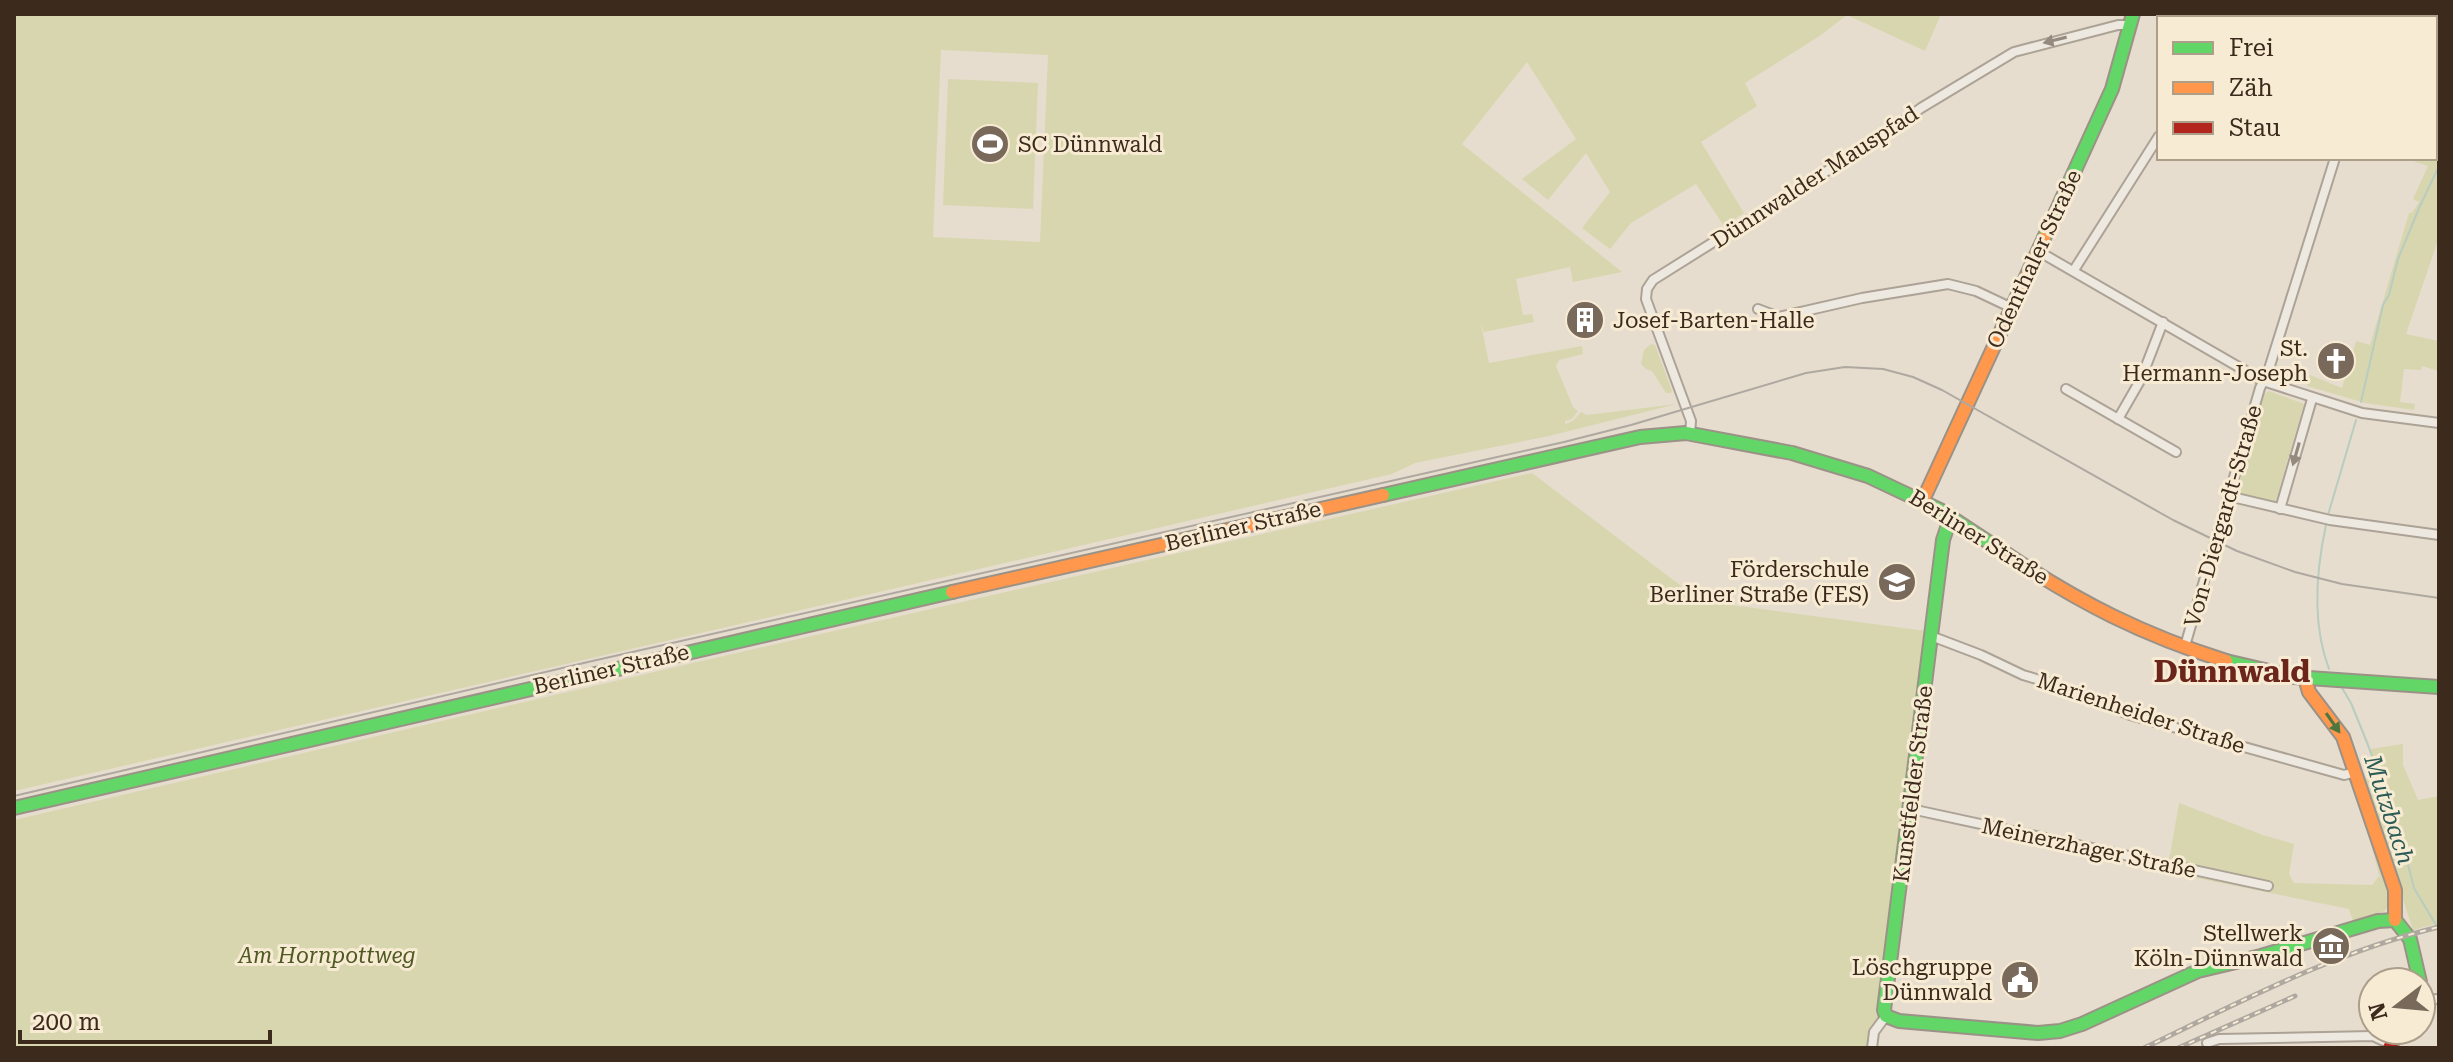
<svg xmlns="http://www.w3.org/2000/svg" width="2453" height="1062" font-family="'Roboto Serif',serif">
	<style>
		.green { fill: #d8d6af; fill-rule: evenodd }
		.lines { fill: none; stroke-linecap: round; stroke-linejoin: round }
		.stream { stroke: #b8ccbf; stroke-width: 2 }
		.street-casing { stroke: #aca296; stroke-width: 12 }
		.fast-casing { stroke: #9b9287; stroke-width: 16 }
		.slow-casing { stroke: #9b9287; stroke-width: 16 }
		.jam-casing { stroke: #9b9287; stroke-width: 16 }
		.street { stroke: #eee9e0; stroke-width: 8 }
		.fast { stroke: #63d668; stroke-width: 12 }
		.slow { stroke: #ff974d; stroke-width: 12 }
		.jam { stroke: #b3261e; stroke-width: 12 }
		.tram { stroke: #aea8a0; stroke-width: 2 }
		.rail-casing { stroke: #aea8a0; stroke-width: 5 }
		.rail { stroke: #f8ebd3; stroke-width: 2; stroke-dasharray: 6; stroke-linecap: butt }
		.oneway { fill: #958a7e }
		.oneway2 { fill: #4e773f }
		.labels { text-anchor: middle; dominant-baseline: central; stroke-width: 6; stroke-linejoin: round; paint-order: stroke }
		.poi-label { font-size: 22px; fill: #3c2a1d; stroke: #f8ebd3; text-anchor: end }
		.street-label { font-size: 22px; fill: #3c2a1d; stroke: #f8ebd3 }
		.park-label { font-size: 22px; font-style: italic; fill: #4f5923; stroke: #f8ebd3 }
		.water-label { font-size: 24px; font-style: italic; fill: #2c5c56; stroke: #f8ebd3 }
		.district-label { font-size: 30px; font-weight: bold; fill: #6b251a; stroke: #f8ebd3 }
	</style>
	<rect width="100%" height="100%" fill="#e6ddce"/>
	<g class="green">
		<path d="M14 14H1941L1925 51 1847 15 1821 35 1745 83 1757 106 1701 142 1744 213 1724 226 1696 184 1631 223 1610 249 1582 228 1610 192 1586 153 1548 200 1522 179 1576 139 1527 62 1462 144 1622 272 1573 282 1570 267 1516 279 1523 315 1532 314 1534 322 1484 332 1481 324 1489 363 1582 346 1583 354 1559 360 1556 366 1573 407 1578 411 1572 419 1565 421V424L1573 421 1581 412 1587 415 1677 404 1549 436 1415 463 1392 474 14 791ZM941 50 1048 55 1040 242 933 237Z"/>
		<polygon points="2439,49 2439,237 2406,334 2439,341 2439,371 2422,366 2421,370 2404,369 2400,402 2415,404 2414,410 2365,403 2307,386 2310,375 2342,388 2356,341 2370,345 2409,213 2412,213 2419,202 2413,199 2428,166 2404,158 2435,158 2435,62"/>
		<polygon points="948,79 1038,83 1033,209 943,205"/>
		<polygon points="1651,344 1655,345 1672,391 1671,393 1666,393 1652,371 1646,369 1641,364 1644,350"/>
		<polygon points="2269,391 2304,404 2275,503 2239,495 2236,489 2263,395"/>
		<polygon points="1532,473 1701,601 1926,631 1874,1048 14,1048 14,820 706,660"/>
		<polygon points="2403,744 2403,765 2418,800 2439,796 2439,923 2413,930 2364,780 2378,772 2370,749"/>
		<polygon points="2358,791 2390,886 2384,880 2390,903 2385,911 2353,921 2349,909 2167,872 2179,803 2263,835 2294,844 2289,874 2294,883 2372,885 2379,876 2383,878 2379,875"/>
	</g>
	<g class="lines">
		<g class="stream">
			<polyline points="2361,402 2383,305 2389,295 2398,259 2420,206 2439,166"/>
			<polyline points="2328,515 2356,420"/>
			<path d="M2326 525C2316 571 2312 624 2329 669"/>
			<polyline points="2342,688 2351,703 2368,745 2401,837 2414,888 2439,930"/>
		</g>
		<defs>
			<g id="street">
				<polyline points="2247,18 2250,14"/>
				<polyline points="2379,18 2380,14"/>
				<polyline points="2038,251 2263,381 2362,413 2439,423"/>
				<polyline points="2074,270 2159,136"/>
				<polyline points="1758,309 1779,317 1862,298 1948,284 1976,291 2012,308"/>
				<polyline points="2066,389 2176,452"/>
				<polyline points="2118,419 2141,379 2163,322"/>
				<polyline points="1690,434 1691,421 1646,299 1647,289 1653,280 1889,132 1921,108 2014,52 2118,25 2131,25"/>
				<polyline points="2228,496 2330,520 2439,535"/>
				<polyline points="2280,509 2312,399"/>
				<polyline points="1931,636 1981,655 2023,675 2050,683 2130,715 2344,775 2356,772"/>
				<polyline points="2185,646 2260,388 2268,372 2335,158"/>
				<polyline points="1911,809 2268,886"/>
				<polyline points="2421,1000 2439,999"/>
				<polyline points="2207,1043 2219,1039 2373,1036 2390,1044"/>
				<polyline points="1872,1048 1874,1032 1886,1016"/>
			</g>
			<g id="fast">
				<polyline points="2044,238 2112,89 2133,14"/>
				<polyline points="1383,495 1640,437 1686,433 1792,453 1868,476 1940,510 2008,555"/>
				<polyline points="1951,516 1943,540 1884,1010 1886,1016 1899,1021 2038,1033 2060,1031 2082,1024 2198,971 2261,956 2378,921 2395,920"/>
				<polyline points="2226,661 2294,677 2439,687"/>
				<polyline points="14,808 952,592"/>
				<polyline points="2395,920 2410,939 2420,982"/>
				<polyline points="2421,988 2421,1001"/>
			</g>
			<g id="slow">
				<polyline points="1923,500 2044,238"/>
				<path d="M2008 555C2080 603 2143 635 2226 661"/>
				<polyline points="952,592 1383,495"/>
				<polyline points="2305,678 2309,692 2343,737 2395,890 2395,920"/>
			</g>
			<polyline id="jam" points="2389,1048 2400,1030"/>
		</defs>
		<use href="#street" class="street-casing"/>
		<use href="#fast" class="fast-casing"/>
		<use href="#slow" class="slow-casing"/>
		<use href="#jam" class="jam-casing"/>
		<use href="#street" class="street"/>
		<use href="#fast" class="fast"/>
		<use href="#slow" class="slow"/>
		<use href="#jam" class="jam"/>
		<polyline class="tram" points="14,796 588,662 1564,442 1631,425 1806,373 1845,367 1883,369 1913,377 1942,390 2173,520 2237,551 2295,572 2342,584 2439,598"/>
		<defs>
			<g id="rail">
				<path d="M2144 1048C2240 1002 2334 952 2439 927"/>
				<polyline points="2178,1048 2295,996"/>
			</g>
		</defs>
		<use href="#rail" class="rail-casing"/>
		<use href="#rail" class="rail"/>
	</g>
	<defs><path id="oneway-solid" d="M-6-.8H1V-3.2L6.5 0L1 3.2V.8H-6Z" transform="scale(2)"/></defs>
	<g class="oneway">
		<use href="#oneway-solid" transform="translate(2055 40) rotate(166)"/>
		<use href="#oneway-solid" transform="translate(2296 454) rotate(106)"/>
	</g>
	<use class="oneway2" href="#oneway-solid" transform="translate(2333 723) rotate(55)"/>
	<defs>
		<symbol id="stadium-disc" viewBox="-11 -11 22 22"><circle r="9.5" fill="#78695b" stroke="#f8ebd3"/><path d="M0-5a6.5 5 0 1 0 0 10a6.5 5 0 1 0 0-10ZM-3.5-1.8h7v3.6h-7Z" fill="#fff"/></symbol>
		<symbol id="building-disc" viewBox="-11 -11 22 22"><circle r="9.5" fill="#78695b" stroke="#f8ebd3"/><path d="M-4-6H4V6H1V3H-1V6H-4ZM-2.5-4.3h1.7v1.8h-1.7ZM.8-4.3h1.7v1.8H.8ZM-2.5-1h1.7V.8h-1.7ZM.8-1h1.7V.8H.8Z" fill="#fff"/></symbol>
		<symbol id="church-disc" viewBox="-11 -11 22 22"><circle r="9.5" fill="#78695b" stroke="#f8ebd3"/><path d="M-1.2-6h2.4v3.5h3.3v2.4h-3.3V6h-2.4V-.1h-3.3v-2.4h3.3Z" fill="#fff"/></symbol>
		<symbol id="school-disc" viewBox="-11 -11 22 22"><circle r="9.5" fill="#78695b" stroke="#f8ebd3"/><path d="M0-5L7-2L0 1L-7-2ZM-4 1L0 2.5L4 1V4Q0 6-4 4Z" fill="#fff"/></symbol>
		<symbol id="museum-disc" viewBox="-11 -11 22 22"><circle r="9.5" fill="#78695b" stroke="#f8ebd3"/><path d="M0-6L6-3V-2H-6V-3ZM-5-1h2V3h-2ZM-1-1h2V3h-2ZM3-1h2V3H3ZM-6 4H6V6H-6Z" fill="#fff"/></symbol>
		<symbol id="civic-disc" viewBox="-11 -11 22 22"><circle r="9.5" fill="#78695b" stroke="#f8ebd3"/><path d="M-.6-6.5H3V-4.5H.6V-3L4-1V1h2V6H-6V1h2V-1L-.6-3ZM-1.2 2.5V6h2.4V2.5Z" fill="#fff"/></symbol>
	</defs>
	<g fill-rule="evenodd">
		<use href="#stadium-disc" x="968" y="122" width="44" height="44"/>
		<use href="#building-disc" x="1563" y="298" width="44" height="44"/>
		<use href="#church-disc" x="2314" y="339" width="44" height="44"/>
		<use href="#school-disc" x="1875" y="560" width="44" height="44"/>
		<use href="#museum-disc" x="2309" y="924" width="44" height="44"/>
		<use href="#civic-disc" x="1998" y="958" width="44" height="44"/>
	</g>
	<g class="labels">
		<g class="poi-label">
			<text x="1018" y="144" text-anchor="start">SC Dünnwald</text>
			<text x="1613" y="320" text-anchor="start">Josef-Barten-Halle</text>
			<text x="2308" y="348">St.<tspan x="2308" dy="25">Hermann-Joseph</tspan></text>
			<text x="1869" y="569">Förderschule<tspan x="1869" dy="25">Berliner Straße (FES)</tspan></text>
			<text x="2303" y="933">Stellwerk<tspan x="2303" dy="25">Köln-Dünnwald</tspan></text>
			<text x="1992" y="967">Löschgruppe<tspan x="1992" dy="25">Dünnwald</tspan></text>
		</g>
		<g class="street-label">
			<text transform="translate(1815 177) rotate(-33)">Dünnwalder Mauspfad</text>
			<text transform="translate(2034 259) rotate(-65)">Odenthaler Straße</text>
			<text transform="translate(2223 516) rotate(-74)">Von-Diergardt-Straße</text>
			<text transform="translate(1243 526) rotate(-13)">Berliner Straße</text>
			<text transform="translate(1979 537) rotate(32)">Berliner Straße</text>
			<text transform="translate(611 669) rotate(-13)">Berliner Straße</text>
			<text transform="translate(2141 713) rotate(18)">Marienheider Straße</text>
			<text transform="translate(1913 784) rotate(-83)">Kunstfelder Straße</text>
			<text transform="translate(2089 848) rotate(12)">Meinerzhager Straße</text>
		</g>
		<g class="park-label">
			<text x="327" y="955">Am Hornpottweg</text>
		</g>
		<g class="water-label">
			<text transform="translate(2389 810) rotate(72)">Mutzbach</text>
		</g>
		<g class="district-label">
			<text x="2232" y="671">Dünnwald</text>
		</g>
	</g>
	<rect width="2453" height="1062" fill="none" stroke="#3c2a1d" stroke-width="32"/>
	<rect x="2157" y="16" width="280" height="144" fill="#f8ebd3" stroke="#ad9e8a" stroke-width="2"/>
	<rect x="2173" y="42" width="40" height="12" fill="#63d668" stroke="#ad9e8a" stroke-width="2"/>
	<text x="2229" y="56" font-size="24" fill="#3c2a1d">Frei</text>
	<rect x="2173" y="82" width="40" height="12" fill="#ff974d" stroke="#ad9e8a" stroke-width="2"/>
	<text x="2229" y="96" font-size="24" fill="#3c2a1d">Zäh</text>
	<rect x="2173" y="122" width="40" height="12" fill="#b3261e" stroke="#ad9e8a" stroke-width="2"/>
	<text x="2229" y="136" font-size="24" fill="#3c2a1d">Stau</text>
	<g transform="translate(2397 1006) rotate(254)"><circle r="38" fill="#f8ebd3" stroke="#ad9e8a" stroke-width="2"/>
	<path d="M0-6L14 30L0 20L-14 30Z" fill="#78695b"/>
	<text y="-12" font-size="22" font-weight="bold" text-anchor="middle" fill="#3c2a1d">N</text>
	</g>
	<path d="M20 1030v12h250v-12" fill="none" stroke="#3c2a1d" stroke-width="4"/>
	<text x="32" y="1030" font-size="24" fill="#3c2a1d" stroke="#f8ebd3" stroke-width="6" paint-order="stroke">200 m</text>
</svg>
